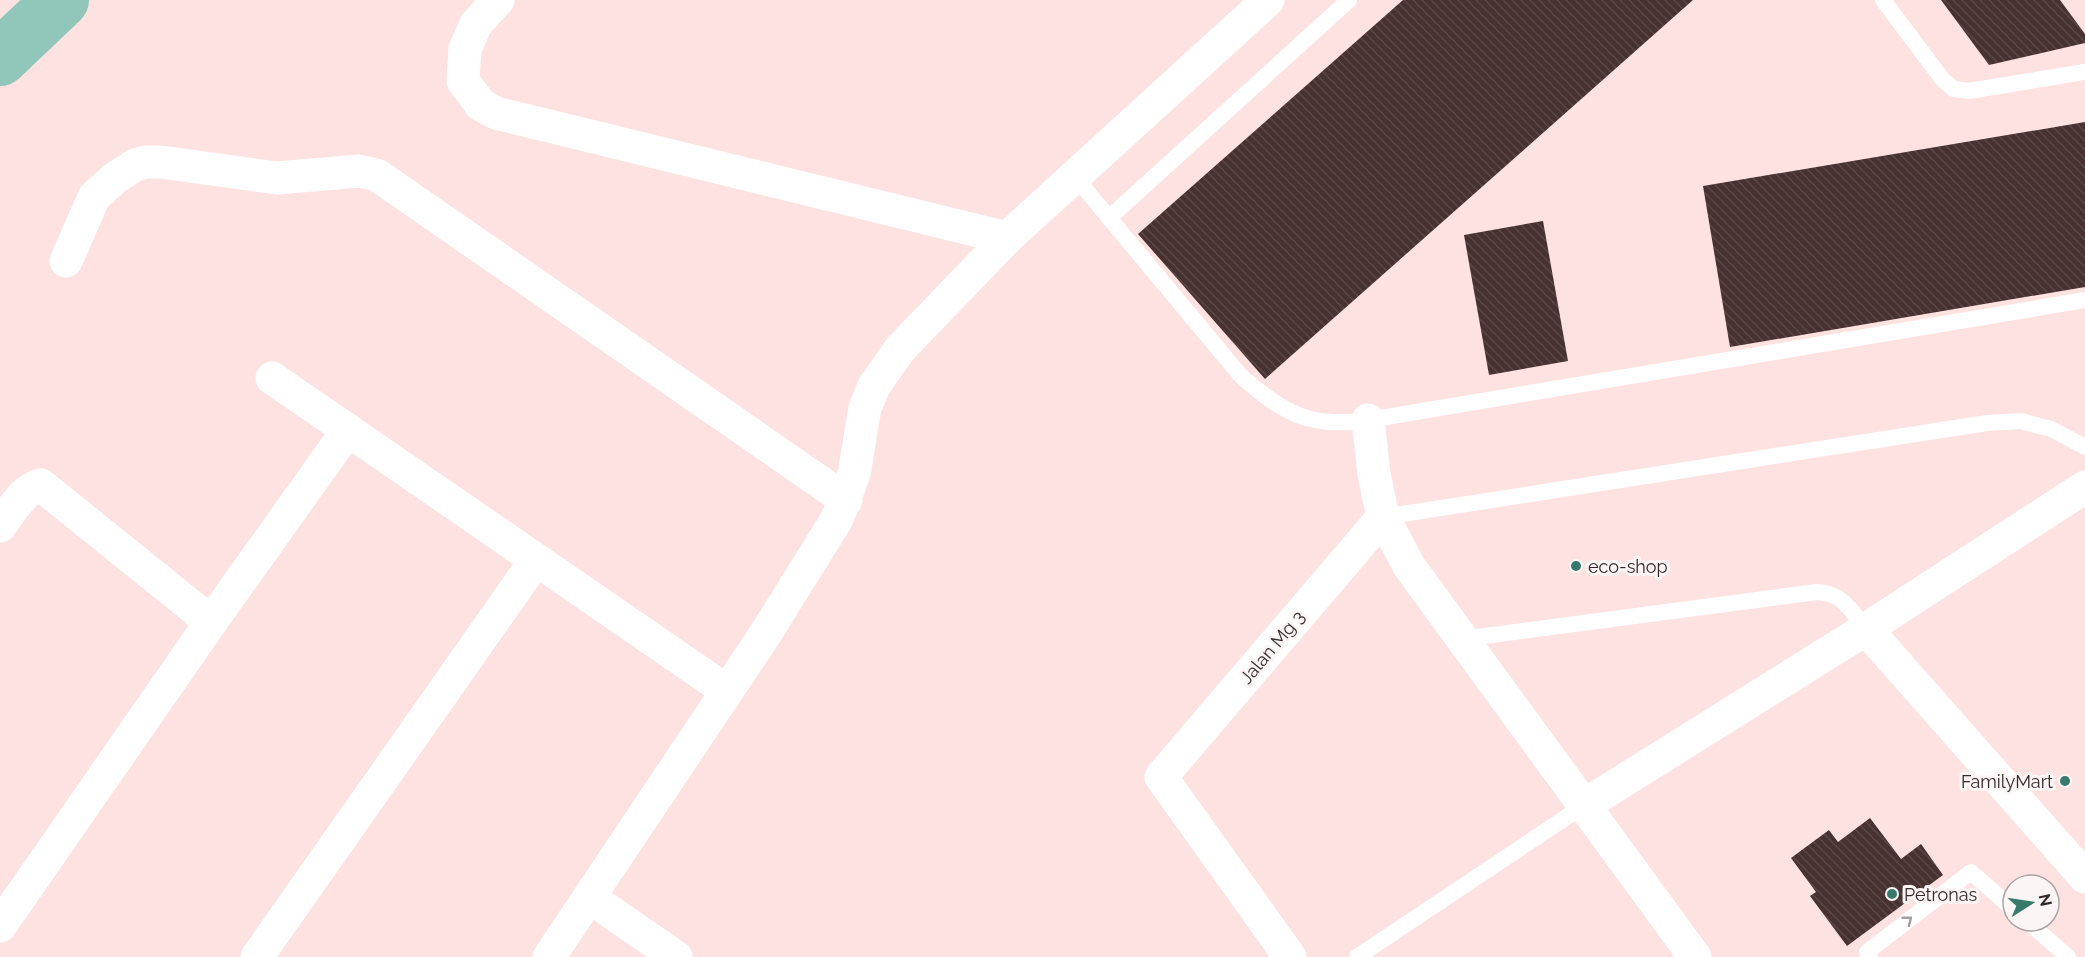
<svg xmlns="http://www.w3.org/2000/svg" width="2085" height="957" font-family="Raleway,sans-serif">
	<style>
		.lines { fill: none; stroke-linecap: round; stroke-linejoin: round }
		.river { stroke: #91c7ba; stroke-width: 56 }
		.building { fill: url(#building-back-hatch) }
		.lane { stroke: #fff; stroke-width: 16 }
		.street { stroke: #fff; stroke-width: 33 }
		.oneway { stroke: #a39f9f }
		.poi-dot { fill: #377a6c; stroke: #fbf6f5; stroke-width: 2 }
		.labels { text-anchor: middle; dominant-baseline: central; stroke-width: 6; stroke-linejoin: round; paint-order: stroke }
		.poi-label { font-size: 18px; fill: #332929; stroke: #fbf6f5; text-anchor: start }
		.street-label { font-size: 18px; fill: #332929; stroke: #fbf6f5 }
	</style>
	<defs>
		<pattern id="building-back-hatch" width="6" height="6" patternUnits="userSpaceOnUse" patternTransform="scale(1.5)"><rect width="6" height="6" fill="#473231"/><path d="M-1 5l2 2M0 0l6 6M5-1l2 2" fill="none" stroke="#594746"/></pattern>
	</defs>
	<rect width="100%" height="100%" fill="#fee2e1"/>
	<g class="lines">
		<polyline class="river" points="0,58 61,0"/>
	</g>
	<g class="building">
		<polygon points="1403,0 1693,0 1265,379 1138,234"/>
		<polygon points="1941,0 2060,0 2085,34 2085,43 1989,65"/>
		<polygon points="2085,122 2085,287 1730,347 1703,186"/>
		<polygon points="1543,221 1568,361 1489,375 1464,235"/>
		<polygon points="1870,818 1901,859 1921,844 1943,875 1847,946 1810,896 1816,892 1791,858 1829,830 1838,842"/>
	</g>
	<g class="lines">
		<g class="lane">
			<polyline points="1883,0 1943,80 1954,89 1969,91 2085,72"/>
			<path d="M1075 177 1241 376C1283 413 1310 429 1368 420L2085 300"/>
			<polyline points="1109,218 1349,0"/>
			<polyline points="1383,517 1987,423 2021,421 2051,429 2085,447"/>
			<path d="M1462 639 1817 592C1843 593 1851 611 1866 629"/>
			<polyline points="2027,921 2068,957"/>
			<polyline points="1357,957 1583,806"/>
			<polyline points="1870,957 1867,952 1971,872 2013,909"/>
		</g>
		<g class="street">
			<polyline points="498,0 476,24 465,49 463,81 481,105 496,113 1007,238"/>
			<polyline points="66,261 94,197 115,178 135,165 146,162 161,162 277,178 359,171 377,175 846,500"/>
			<polyline points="272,378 727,691"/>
			<polyline points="1368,420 1374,474 1383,517 1409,566 1695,957"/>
			<polyline points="2085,487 1866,629 2085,877"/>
			<path d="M0 526C11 512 23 488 41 485L211 622"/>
			<polyline points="1583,806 1866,629"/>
			<polyline points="589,897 676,957"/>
			<polyline points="0,926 211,622 348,430"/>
			<polyline points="257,957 536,560"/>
			<polyline points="549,957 764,636 837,519 854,474 865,408 874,386 900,349 1007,238 1268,0"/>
			<polyline points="1290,957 1161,777 1383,517"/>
		</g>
	</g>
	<defs><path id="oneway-chevron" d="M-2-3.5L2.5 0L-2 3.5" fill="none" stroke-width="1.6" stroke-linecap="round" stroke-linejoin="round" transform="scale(1.5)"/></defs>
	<use class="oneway" href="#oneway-chevron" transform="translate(1908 920) rotate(-38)"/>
	<g class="poi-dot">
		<circle cx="1576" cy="566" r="6"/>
		<circle cx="2065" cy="781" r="6"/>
		<circle cx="1892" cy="894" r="6"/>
	</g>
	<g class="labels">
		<g class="poi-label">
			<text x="1588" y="566">eco-shop</text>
			<text x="2053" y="781" text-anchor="end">FamilyMart</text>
			<text x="1904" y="894">Petronas</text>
		</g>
		<g class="street-label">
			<text transform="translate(1272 647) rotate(-50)">Jalan Mg 3</text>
		</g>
	</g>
	<g transform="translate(2031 903) rotate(78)"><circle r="28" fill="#fbf6f5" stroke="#aba4a3" stroke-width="1.5"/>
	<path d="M0-4.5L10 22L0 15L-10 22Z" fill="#377a6c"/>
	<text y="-9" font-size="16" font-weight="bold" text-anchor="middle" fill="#332929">N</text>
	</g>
</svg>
